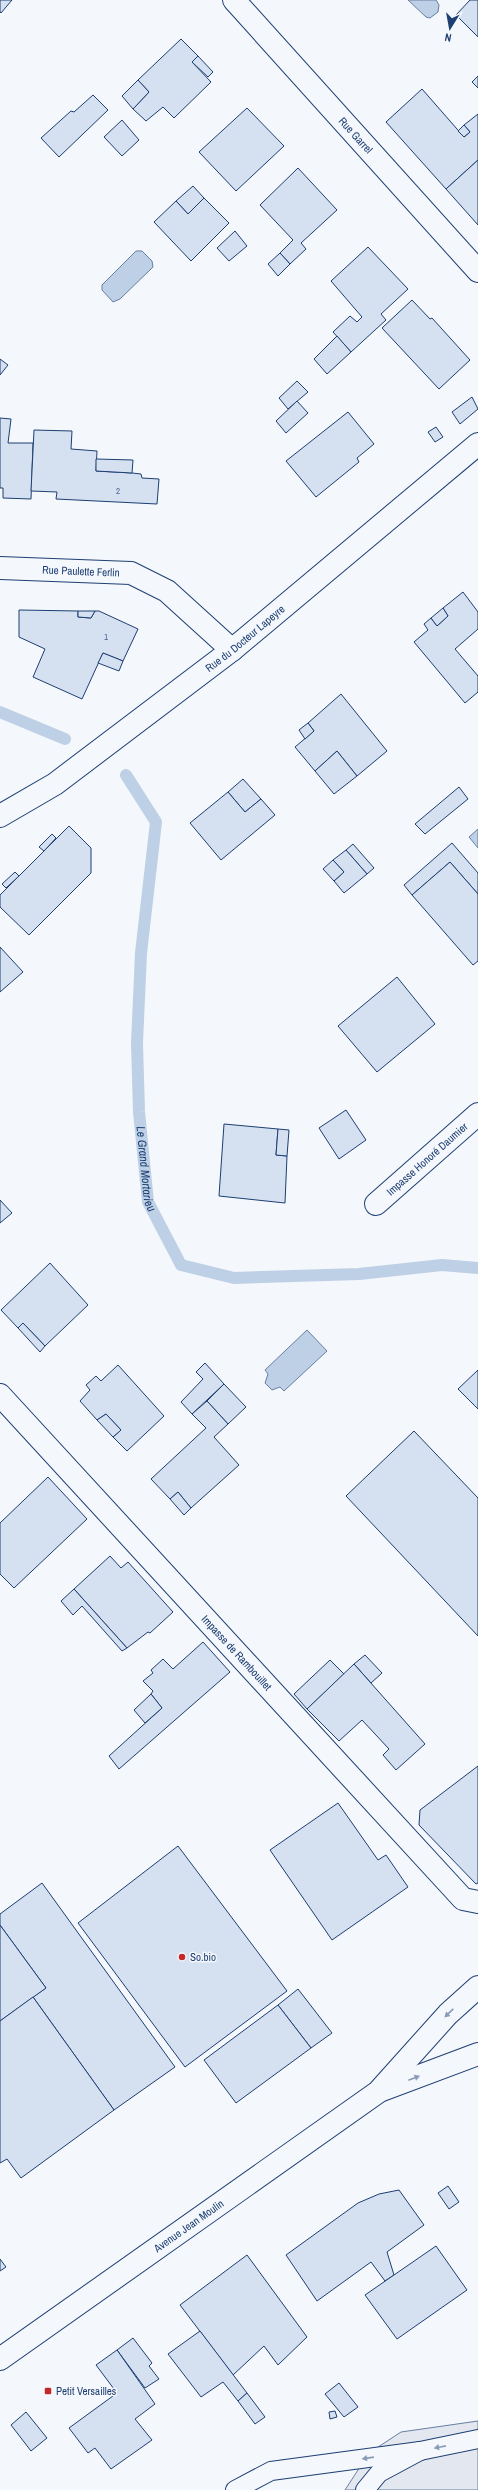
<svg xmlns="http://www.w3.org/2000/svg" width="478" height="2490" font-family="'Archivo Narrow',sans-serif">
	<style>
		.parking { fill: #e3e8f0; stroke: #687fa3 }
		.water { fill: #bed0e5; stroke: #687fa3 }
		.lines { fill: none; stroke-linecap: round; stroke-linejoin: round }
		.stream { stroke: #bed0e5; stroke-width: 12 }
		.building { fill: #d5e0f0; stroke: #1d3f73 }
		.service-casing { stroke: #1d3f73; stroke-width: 20 }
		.minor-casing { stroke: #1d3f73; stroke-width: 24 }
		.primary-casing { stroke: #1d3f73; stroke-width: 24 }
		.service { stroke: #f4f7fb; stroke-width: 18 }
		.minor { stroke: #f4f7fb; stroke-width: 22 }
		.primary { stroke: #f4f7fb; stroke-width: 22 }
		.oneway { fill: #889bb7 }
		.poi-dot { fill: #c62828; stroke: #f4f7fb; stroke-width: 1.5 }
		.labels { text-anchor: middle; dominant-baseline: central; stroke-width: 3; stroke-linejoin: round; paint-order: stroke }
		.number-label { font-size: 9px; fill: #4b6792 }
		.street-label { font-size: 11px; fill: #1d3f73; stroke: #f4f7fb }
		.poi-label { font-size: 11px; fill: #1d3f73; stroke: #f4f7fb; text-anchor: start }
		.water-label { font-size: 12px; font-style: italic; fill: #1d3f73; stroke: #f4f7fb }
	</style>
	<rect width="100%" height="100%" fill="#f4f7fb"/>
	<polygon class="parking" points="478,2421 478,2490 345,2490 369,2453 401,2432"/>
	<g class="water">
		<polygon points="408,0 436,0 439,5 438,12 430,18 426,17"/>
		<polygon points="136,251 142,251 152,261 153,267 120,299 113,302 102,290 102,285"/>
		<polygon points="478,829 478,848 469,837"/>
		<polygon points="307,1330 327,1351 284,1391 280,1387 272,1390 265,1383 268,1374 265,1370"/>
	</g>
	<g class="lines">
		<g class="stream">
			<polyline points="0,712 65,739"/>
			<path id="s1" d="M126 775 156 822 141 953 137 1043 139 1112 148 1202 181 1265 234 1278 359 1274 442 1265 478 1268"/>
		</g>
	</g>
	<g class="building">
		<polygon points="0,0 12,0 1,13 0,12"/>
		<polygon points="470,0 478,0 478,37 456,15"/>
		<polygon points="181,39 198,56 192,62 211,82 174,118 163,107 146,121 133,109 149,92 138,80"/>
		<polygon points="198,56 213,72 208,77 192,62"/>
		<polygon points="478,76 478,88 472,82"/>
		<polygon points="138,80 149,92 133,109 122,96"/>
		<polygon points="422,89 464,137 470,132 464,125 478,114 478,160 446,189 386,122"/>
		<polygon points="93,95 108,110 59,157 41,138 71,111 74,112"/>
		<polygon points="247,108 284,146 236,191 199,152"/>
		<polygon points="122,120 139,140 122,156 104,137"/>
		<polygon points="464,125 470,132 464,137 458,131"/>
		<polygon points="478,160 478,225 446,189"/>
		<polygon points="298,168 337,210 301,243 306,249 290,264 280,253 293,240 260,205"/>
		<polygon points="193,186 204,198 188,214 176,201"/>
		<polygon points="204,198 229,223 191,261 154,222 176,201 188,214"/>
		<polygon points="235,231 247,246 229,261 217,248"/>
		<polygon points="368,247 408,289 381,314 386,320 351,352 333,332 350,316 357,322 362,317 331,281"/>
		<polygon points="280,253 290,264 278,276 268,264"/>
		<polygon points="412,300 430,319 432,318 470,360 439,389 382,328"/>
		<polygon points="337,336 351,352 327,374 314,359"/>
		<polygon points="0,359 8,365 0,375"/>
		<polygon points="297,381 308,392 288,409 279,398"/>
		<polygon points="472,397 478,409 460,424 452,412"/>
		<polygon points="297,401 308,413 286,433 276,421"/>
		<polygon points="348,412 374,444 357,458 359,462 316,497 286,461"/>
		<polygon points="0,418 11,419 8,443 33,443 31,499 3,498 3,488 0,488"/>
		<polygon points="436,427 443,437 435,442 428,432"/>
		<polygon points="34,430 72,431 71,449 97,451 96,471 132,473 141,474 142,478 159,479 157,504 56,499 57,492 31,491"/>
		<polygon points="96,459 133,460 132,473 96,471"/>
		<polygon points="463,592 478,612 478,629 455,649 478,676 478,692 465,703 414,642 428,630 424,624 431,618 437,626 448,616 443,608"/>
		<polygon points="443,608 448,616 437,626 431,618"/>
		<polygon points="19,610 78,611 78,617 91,618 95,611 99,611 138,629 123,661 103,653 82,699 33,677 45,649 19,637"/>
		<polygon points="78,611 95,611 91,618 78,617"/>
		<polygon points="103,653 123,661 119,671 98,663"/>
		<polygon points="341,694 387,751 357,776 337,751 315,771 295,747 314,731 308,723"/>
		<polygon points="308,723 314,731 305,739 299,730"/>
		<polygon points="337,751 357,776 334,794 315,771"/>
		<polygon points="243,779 261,799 245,812 228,792"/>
		<polygon points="459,787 468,799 425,834 415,824"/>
		<polygon points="228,792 245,812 261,799 275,815 221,860 190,823"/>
		<polygon points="69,826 91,848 91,873 29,935 0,907 0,895"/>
		<polygon points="52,834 56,838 44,851 39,847"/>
		<polygon points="452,843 478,873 478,894 450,862 412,895 404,885"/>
		<polygon points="353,844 374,868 367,874 346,850"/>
		<polygon points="346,850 367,874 344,893 334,881 344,872 333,860"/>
		<polygon points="333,860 344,872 334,881 323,869"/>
		<polygon points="450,862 478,894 478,961 473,965 412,895"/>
		<polygon points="15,872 19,876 6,888 2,884"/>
		<polygon points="0,947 23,972 0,992"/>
		<polygon points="397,977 435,1024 377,1072 338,1026"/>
		<polygon points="346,1110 366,1140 339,1159 319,1128"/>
		<polygon points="224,1124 278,1129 276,1155 287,1156 285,1203 219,1196"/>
		<polygon points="278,1129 289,1130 287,1156 276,1155"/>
		<polygon points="0,1200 12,1213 0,1223"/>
		<polygon points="50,1263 88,1305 45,1346 23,1323 18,1328 1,1310"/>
		<polygon points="23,1323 45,1346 40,1352 18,1328"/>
		<polygon points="205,1363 224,1384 192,1414 181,1402 203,1379 196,1372"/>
		<polygon points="118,1365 164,1416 127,1451 113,1437 121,1430 106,1414 97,1420 80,1401 90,1390 86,1385 96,1376 101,1381"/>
		<polygon points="478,1370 478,1409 458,1389"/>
		<polygon points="224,1384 246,1407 228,1424 207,1401"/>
		<polygon points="207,1401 228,1424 214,1437 239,1465 191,1508 178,1492 170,1499 151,1479 206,1428 192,1414"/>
		<polygon points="106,1414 121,1430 113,1437 97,1420"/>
		<polygon points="414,1431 478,1498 478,1636 346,1496"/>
		<polygon points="48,1477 87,1519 14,1588 0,1574 0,1523"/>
		<polygon points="178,1492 191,1508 184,1515 170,1499"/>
		<polygon points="110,1556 121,1568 128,1562 173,1612 150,1633 148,1632 127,1648 74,1589"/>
		<polygon points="74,1589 127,1648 122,1651 82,1606 73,1615 61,1601"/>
		<polygon points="203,1642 230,1672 119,1769 109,1756 162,1708 151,1694 153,1691 143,1681 153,1673 151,1670 163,1659 173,1669"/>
		<polygon points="365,1655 382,1673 371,1683 354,1664"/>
		<polygon points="330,1660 344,1674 307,1709 294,1694"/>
		<polygon points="354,1664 425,1744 396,1770 383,1755 389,1749 362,1720 339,1741 307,1709"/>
		<polygon points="151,1694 162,1708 145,1723 134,1710"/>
		<polygon points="478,1766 478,1883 476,1884 419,1825 420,1810"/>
		<polygon points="338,1803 378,1860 386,1855 408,1887 332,1940 270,1850"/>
		<polygon points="178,1846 287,1991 185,2067 78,1923"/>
		<polygon points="42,1883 175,2067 114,2110 33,1997 46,1988 0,1925 0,1914"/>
		<polygon points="0,1925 46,1988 0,2021"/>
		<polygon points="298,1989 332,2033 311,2048 278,2005"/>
		<polygon points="33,1997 114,2110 21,2178 7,2159 0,2163 0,2021"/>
		<polygon points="278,2005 311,2048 236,2103 204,2060"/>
		<polygon points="448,2186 459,2202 449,2209 438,2193"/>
		<polygon points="399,2190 424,2225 387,2252 394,2275 385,2281 371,2262 317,2301 286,2255 358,2203 379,2194"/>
		<polygon points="436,2246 467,2290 397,2339 365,2295"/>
		<polygon points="247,2255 307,2337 278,2365 264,2346 233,2375 180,2305"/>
		<polygon points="0,2259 6,2267 0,2271"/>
		<polygon points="200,2331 247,2393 238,2401 223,2382 201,2397 168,2354"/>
		<polygon points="133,2338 152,2363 149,2366 159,2379 145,2388 117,2350"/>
		<polygon points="117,2350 155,2404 135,2419 152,2440 111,2469 95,2448 88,2453 69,2428 117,2393 96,2365"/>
		<polygon points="339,2383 358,2407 344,2417 325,2394"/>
		<polygon points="247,2393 265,2417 255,2424 238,2401"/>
		<polygon points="335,2411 337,2417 330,2419 329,2412"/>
		<polygon points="26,2412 47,2438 31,2451 11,2425"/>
	</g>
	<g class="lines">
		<defs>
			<g id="service">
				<polyline points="235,2490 271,2471 420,2451"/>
				<polyline points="365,2490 379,2473 420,2451 478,2439"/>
			</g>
			<g id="minor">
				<path id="s2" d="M234 0 478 271"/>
				<path id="s3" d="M0 568 131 573 167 591 232 650"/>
				<path id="s4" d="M0 816 55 784 232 650 478 444"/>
				<path id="s5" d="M376 1204 478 1114"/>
				<path id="s6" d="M0 1395 463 1899 478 1902"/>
			</g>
			<g id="primary">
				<polyline points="382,2090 478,2054"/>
				<path id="s7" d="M0 2359 378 2092 448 2014 478 1987"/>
			</g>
		</defs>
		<use href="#service" class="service-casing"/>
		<use href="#minor" class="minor-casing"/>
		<use href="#primary" class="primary-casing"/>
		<use href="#service" class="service"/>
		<use href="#minor" class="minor"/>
		<use href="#primary" class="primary"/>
	</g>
	<defs><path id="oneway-solid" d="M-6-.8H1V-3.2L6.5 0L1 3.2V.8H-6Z"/></defs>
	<g class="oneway">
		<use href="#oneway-solid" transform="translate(449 2013) rotate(136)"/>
		<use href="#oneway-solid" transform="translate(414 2078) rotate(-21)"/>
		<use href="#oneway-solid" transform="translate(440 2447) rotate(169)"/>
		<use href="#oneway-solid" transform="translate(368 2458) rotate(172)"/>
	</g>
	<g class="poi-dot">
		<circle cx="182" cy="1957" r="4"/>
		<rect x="44" y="2387" width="8" height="8" rx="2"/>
	</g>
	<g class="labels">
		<g class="number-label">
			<text x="118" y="491">2</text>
			<text x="106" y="637">1</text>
		</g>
		<g class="street-label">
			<text stroke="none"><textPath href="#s2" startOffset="182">Rue Garrel</textPath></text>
			<text stroke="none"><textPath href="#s3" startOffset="81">Rue Paulette Ferlin</textPath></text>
			<text stroke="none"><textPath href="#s4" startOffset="303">Rue du Docteur Lapeyre</textPath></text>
			<text stroke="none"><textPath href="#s5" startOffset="68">Impasse Honoré Daumier</textPath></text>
			<text stroke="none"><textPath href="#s6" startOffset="350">Impasse de Rambouillet</textPath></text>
			<text stroke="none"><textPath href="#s7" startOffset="231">Avenue Jean Moulin</textPath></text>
		</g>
		<g class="poi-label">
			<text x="190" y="1957">So.bio</text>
			<text x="56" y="2391">Petit Versailles</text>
		</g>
		<g class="water-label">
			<text stroke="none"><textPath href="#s1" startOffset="404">Le Grand Mortarieu</textPath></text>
		</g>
	</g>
	<g transform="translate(450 28) rotate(191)" stroke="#f4f7fb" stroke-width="3" paint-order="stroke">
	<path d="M0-3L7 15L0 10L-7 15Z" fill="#1d3f73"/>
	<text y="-6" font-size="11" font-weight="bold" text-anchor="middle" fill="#1d3f73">N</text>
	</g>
</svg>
